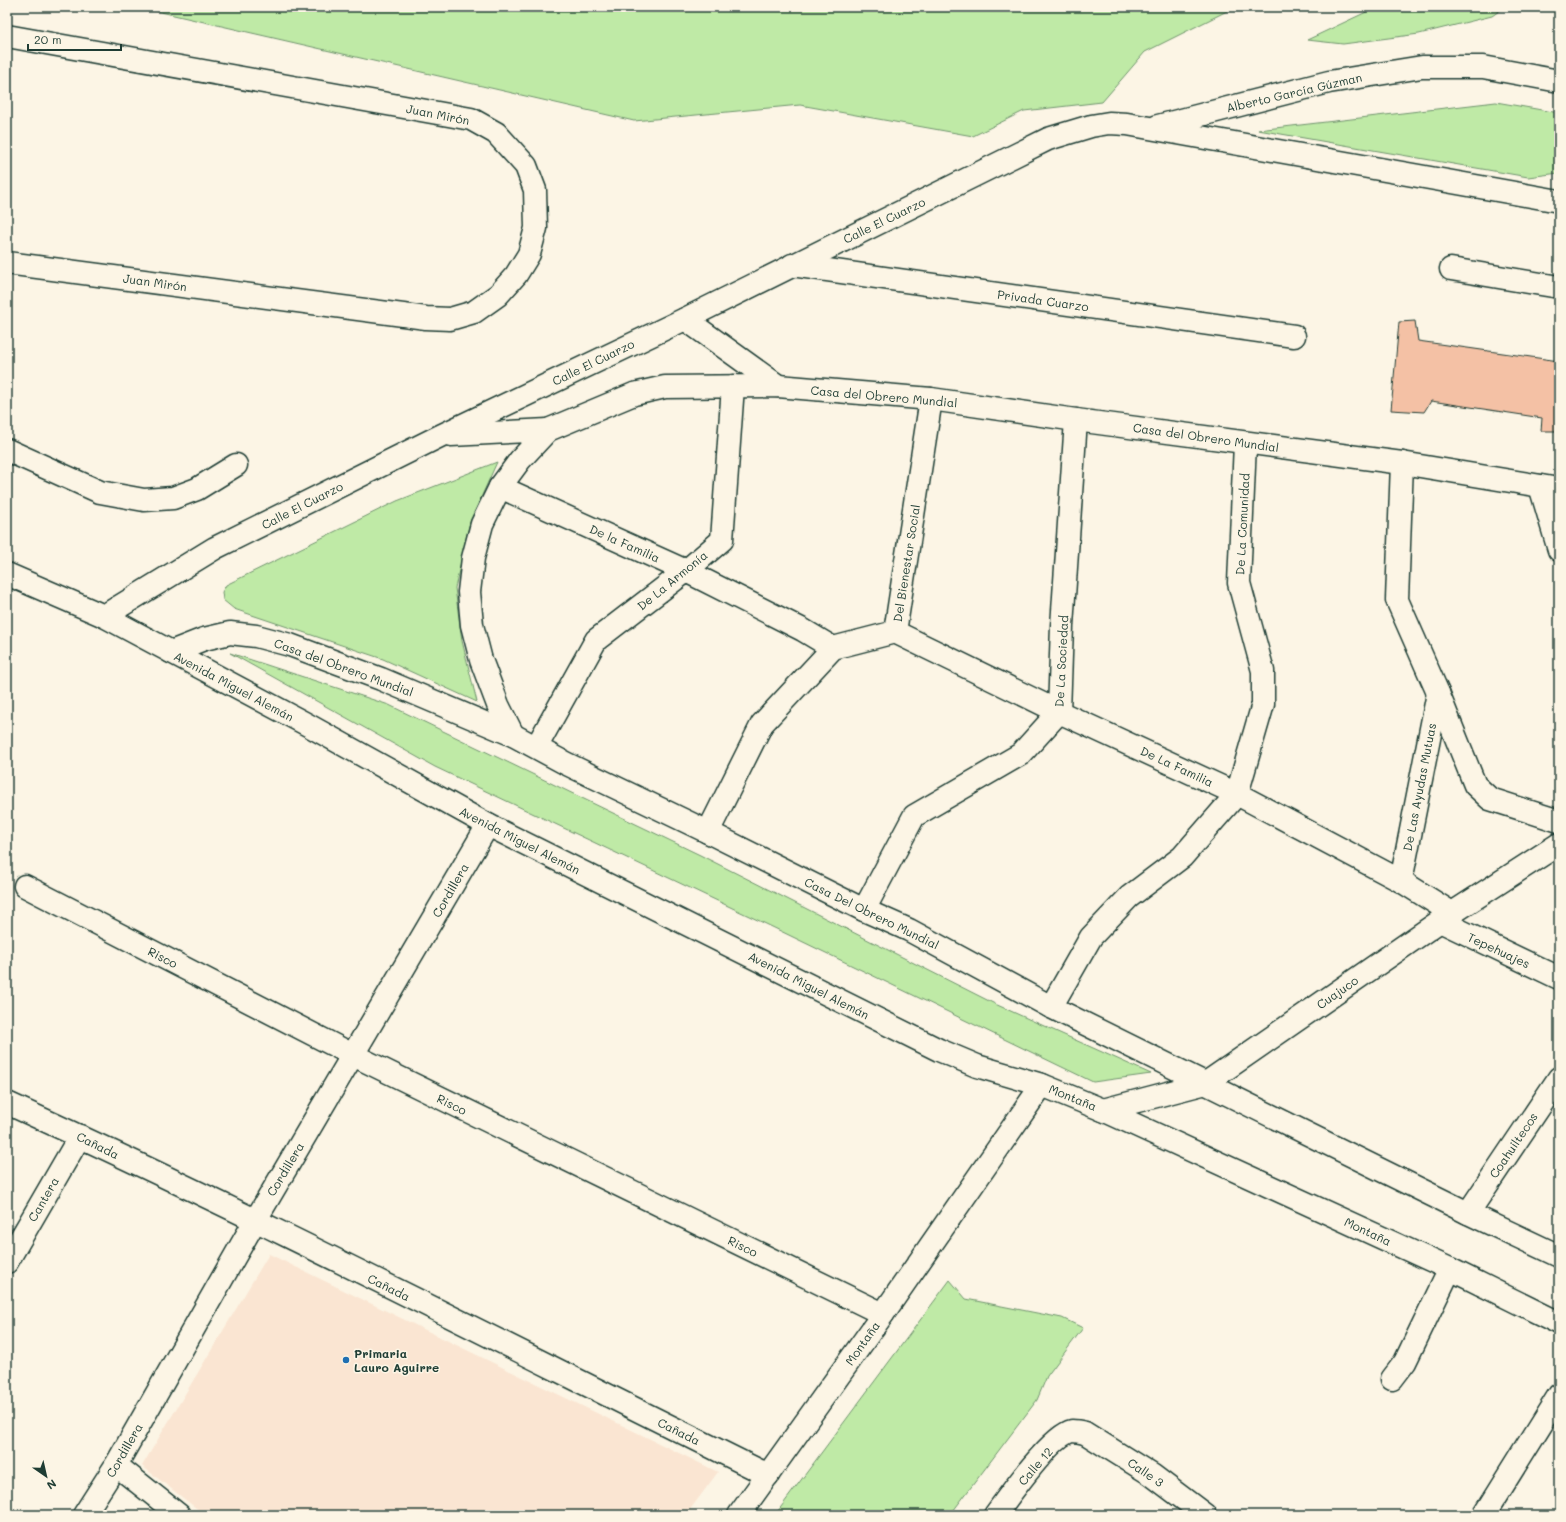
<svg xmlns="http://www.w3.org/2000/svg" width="1566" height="1522" font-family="Mali,sans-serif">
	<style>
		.built { fill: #fae5d2 }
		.green { fill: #bfeaa6; stroke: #6f946d }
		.building { fill: #f4c1a5; stroke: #1f3d34 }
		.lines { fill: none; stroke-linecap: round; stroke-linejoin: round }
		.minor-casing { stroke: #1f3d34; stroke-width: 25 }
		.major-casing { stroke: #1f3d34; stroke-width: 25 }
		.minor { stroke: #fcf5e5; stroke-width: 22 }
		.major { stroke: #fcf5e5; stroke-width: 22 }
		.poi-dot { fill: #1f6fb2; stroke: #fcf5e5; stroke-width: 1.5 }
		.labels { text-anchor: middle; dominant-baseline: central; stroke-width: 3; stroke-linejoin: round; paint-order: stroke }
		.street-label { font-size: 12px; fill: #1f3d34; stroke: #fcf5e5 }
		.poi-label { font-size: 12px; font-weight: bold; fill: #1f3d34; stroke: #fcf5e5; text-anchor: start }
	</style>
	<rect width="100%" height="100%" fill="#fcf5e5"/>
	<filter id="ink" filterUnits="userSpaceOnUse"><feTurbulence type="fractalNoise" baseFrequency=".025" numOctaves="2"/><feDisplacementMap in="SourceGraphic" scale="8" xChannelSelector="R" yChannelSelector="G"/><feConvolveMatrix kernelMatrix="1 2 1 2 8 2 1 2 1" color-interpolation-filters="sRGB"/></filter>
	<g filter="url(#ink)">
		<polygon class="built" points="269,1254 718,1472 686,1515 205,1515 142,1466"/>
		<g class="green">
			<polygon points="139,7 1235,7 1145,52 1102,102 1024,111 973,136 800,105 634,121"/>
			<polygon points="1377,7 1505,7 1492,16 1419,34 1343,44 1307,40"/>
			<polygon points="1496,102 1559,113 1559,173 1528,177 1258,130"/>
			<polygon points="497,462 470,522 455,588 462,641 477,702 383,659 234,609 223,600 222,592 226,585 397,501"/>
			<polygon points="230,653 389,705 700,855 995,1004 1151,1074 1093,1082 766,924 435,767"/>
			<polygon points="950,1280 966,1299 1062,1318 1083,1328 1047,1376 1037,1400 950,1515 775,1515"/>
		</g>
		<polygon class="building" points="1415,321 1418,341 1559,361 1559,431 1541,431 1542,418 1431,401 1424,412 1391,410 1399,322"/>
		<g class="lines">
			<defs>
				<g id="minor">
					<polyline points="7,36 471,119 496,133 526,166 535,190 536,228 529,254 516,275 498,295 474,312 450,319 426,318 7,263"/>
					<polyline points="1158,126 1329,82 1422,67 1483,67 1559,81"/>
					<polyline points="792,265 1294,336"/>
					<polyline points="1451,269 1559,287"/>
					<polyline points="685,319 778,386"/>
					<polyline points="451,435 548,430"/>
					<polyline points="7,450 100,492 144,500 173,498 197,489 236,465"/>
					<polyline points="1402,463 1397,600 1438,693 1475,785 1490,799 1559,821"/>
					<polyline points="1540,486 1559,550"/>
					<polyline points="500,487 686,571 803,630 833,648"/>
					<polyline points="104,616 215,548 440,436 685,319 1048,139 1091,126 1109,123 1127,124 1559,201"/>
					<polyline points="895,632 1059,712 1237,794 1401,881 1452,913"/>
					<polyline points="171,652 204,639 230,633 256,636 290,645 381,679 513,735 565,763 708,832 864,910 909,930 1051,1007 1468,1213 1559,1256"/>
					<polyline points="513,735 498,705 481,660 472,625 469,592 473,558 482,524 500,487 520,460 548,430 634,394 665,387 778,386 931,399 1076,420 1402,463 1559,489"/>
					<polyline points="537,746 596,640 686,571 722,540 733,386"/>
					<polyline points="708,832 762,724 833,648 895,632 931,399"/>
					<polyline points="1401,881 1438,693"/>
					<polyline points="25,886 353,1055 883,1314"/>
					<polyline points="864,910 914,816 1021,754 1059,712 1062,626 1076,420"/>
					<polyline points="1440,921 1559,978"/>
					<polyline points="1051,1007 1091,937 1129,897 1182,857 1237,794 1263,704 1263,671 1239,583 1245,443"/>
					<path d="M7 1103C264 1220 515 1350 768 1475"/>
					<polyline points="1103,1110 1206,1083 1440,921 1559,844"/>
					<polyline points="1468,1213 1559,1078"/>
					<polyline points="7,1262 80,1136"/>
					<polyline points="1392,1379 1405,1362 1450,1269"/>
					<polyline points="116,1465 179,1515"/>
					<polyline points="84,1515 116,1465 255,1221 488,825"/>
					<polyline points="739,1515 883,1314 1042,1085"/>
					<path d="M995 1515C1008 1497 1052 1435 1072 1431 1076 1431 1081 1432 1085 1433L1152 1475 1205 1515"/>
					<polyline points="1484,1515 1559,1395"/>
				</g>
				<polyline id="major" points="7,574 104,616 308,725 488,825 939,1050 977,1066 1042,1085 1103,1110 1450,1269 1559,1323"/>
			</defs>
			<use href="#minor" class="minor-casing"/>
			<use href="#major" class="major-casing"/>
			<use href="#minor" class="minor"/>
			<use href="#major" class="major"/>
		</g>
	</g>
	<circle class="poi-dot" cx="346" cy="1360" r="4"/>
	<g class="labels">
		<g class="street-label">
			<text transform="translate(1294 92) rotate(-13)">Alberto García Gúzman</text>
			<text transform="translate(438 114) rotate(11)">Juan Mirón</text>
			<text transform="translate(884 220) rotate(-26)">Calle El Cuarzo</text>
			<text transform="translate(155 282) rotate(8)">Juan Mirón</text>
			<text transform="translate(1043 300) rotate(8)">Privada Cuarzo</text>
			<text transform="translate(593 362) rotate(-26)">Calle El Cuarzo</text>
			<text transform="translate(884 396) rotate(5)">Casa del Obrero Mundial</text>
			<text transform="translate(1206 437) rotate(8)">Casa del Obrero Mundial</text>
			<text transform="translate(302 505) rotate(-27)">Calle El Cuarzo</text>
			<text transform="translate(1242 524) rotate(-87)">De La Comunidad</text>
			<text transform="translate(625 543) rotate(24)">De la Familia</text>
			<text transform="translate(906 563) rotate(-81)">Del Bienestar Social</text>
			<text transform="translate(672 580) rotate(-39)">De La Armonía</text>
			<text transform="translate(1061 661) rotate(-87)">De La Sociedad</text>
			<text transform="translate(344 667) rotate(20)">Casa del Obrero Mundial</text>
			<text transform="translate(234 686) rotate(28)">Avenida Miguel Alemán</text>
			<text transform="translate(1177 766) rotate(25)">De La Familia</text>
			<text transform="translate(1419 787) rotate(-79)">De Las Ayudas Mutuas</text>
			<text transform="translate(520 840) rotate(27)">Avenida Miguel Alemán</text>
			<text transform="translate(450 890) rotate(-60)">Cordillera</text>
			<text transform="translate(872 913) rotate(26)">Casa Del Obrero Mundial</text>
			<text transform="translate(1499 950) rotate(25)">Tepehuajes</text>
			<text transform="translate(163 957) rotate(27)">Risco</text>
			<text transform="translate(809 985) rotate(27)">Avenida Miguel Alemán</text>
			<text transform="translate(1337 992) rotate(-35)">Cuajuco</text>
			<text transform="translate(1073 1097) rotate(22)">Montaña</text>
			<text transform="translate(452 1104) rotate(26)">Risco</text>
			<text transform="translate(98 1145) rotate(26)">Cañada</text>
			<text transform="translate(1513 1145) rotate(-56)">Coahuiltecos</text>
			<text transform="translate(285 1169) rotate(-59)">Cordillera</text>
			<text transform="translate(43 1199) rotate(-60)">Cantera</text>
			<text transform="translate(1368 1231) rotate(25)">Montaña</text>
			<text transform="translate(743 1246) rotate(26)">Risco</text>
			<text transform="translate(389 1287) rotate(26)">Cañada</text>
			<text transform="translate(862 1343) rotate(-55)">Montaña</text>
			<text transform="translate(679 1431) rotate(26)">Cañada</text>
			<text transform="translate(124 1450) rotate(-60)">Cordillera</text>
			<text transform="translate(1035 1466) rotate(-49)">Calle 12</text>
			<text transform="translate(1146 1472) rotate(34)">Calle 3</text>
		</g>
		<g class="poi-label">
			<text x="354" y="1353">Primaria<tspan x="354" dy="14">Lauro Aguirre</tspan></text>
		</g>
	</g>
	<rect width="1566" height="1522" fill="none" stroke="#fcf5e5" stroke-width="24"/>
	<rect x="12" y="12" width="1542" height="1498" fill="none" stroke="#1f3d34" stroke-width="1.5" filter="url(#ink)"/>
	<g transform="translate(46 1476) rotate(146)" stroke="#fcf5e5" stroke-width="3" paint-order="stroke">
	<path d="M0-3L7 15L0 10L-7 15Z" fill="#1f3d34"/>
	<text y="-6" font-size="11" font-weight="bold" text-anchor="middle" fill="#1f3d34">N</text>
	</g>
	<path d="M28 44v6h93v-6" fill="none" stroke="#1f3d34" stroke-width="2"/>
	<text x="34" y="44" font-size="12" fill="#1f3d34" stroke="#fcf5e5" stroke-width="3" paint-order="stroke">20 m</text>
</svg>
